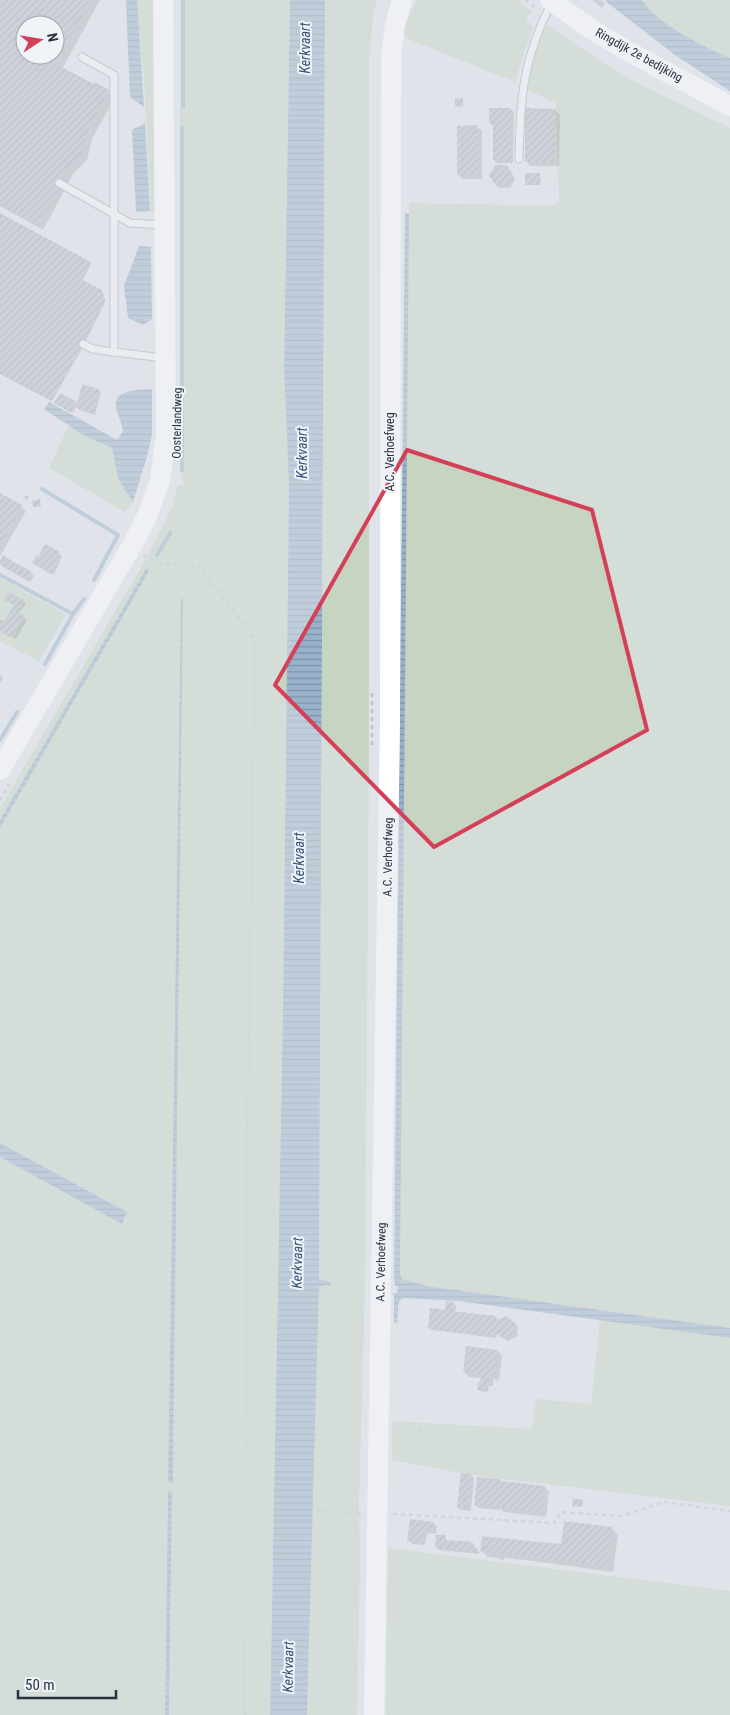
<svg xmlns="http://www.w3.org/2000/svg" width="730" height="1715" font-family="'Roboto Condensed',sans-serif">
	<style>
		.green { fill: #c6d4c1; fill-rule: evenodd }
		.water { fill: url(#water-rules) }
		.shadow { fill: #0003; fill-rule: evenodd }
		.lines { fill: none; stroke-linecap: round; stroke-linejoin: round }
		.stream { stroke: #99b2cb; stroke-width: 4 }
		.building { fill: url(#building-hatch); fill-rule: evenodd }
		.lane-casing { stroke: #a5abb4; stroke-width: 9 }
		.path { stroke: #bec2c9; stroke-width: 2.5; stroke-dasharray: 4 4; stroke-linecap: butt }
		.lane { stroke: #f3f5f8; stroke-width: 7 }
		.secondary { stroke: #fff; stroke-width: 20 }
		.marked { fill: none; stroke: #d44058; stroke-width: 4; stroke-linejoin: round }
		.labels { text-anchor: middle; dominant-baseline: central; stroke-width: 4; stroke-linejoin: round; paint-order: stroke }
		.street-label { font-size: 12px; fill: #283242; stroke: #f0f3f7 }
		.water-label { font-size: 14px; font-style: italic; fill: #305177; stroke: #f0f3f7 }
	</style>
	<defs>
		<pattern id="water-rules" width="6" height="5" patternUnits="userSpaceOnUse" patternTransform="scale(1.25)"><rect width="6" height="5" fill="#99b2cb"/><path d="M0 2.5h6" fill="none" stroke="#7d91a6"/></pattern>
		<pattern id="building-hatch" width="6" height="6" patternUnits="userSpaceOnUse" patternTransform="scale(1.25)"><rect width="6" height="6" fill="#b7bdc7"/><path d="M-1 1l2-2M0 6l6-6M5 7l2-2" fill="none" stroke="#959aa3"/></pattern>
	</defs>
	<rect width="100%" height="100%" fill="#e0e4ea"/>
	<g class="green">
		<polygon points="136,0 158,0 157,211 151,213 144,81"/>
		<path d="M180 0H290L284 367 289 484 283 1009 270 1715H169L172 1492 168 1491 165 1715H0V1157L122 1224 127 1212 0 1143V828L149 570 0 820V808L146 559 173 506 178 485H184L182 475 180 403ZM181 598 183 599 173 1482 168 1481Z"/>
		<polygon points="325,0 377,0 373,18 369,59 369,748 365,1288 359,1504 360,1559 357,1715 307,1715 319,1286 331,1285 331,1282 319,1279"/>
		<polygon points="417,0 517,0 532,11 526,19 533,27 515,82 408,39 401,32"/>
		<path d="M642 0H730V58C703 46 658 25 642 0Z"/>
		<polygon points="547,25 605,64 641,85 730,128 730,1328 427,1286 401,1279 400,1274 406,423 409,203 552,206 557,203 559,199 556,103 528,90 533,53"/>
		<polygon points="69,425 83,435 112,448 118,479 133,502 125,512 49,468"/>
		<polygon points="0,578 66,614 39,661 0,641"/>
		<polygon points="600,1320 730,1338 730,1506 471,1475 392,1460 392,1421 532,1429 536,1399 591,1404"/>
		<polygon points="388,1548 730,1591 730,1715 386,1715"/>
	</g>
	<g class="water">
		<polygon points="126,0 137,0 144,107 130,97"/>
		<polygon points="290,0 325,0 319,1279 331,1282 331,1285 319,1286 307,1715 270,1715 283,1009 289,484 284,367"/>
		<path d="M604 0H642C658 25 703 46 730 58V91L675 55Z"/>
		<polygon points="145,123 150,211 144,212 136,212 132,130"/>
		<polygon points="405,213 409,214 400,1274 402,1279 427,1286 730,1328 730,1338 458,1301 403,1298 399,1301 397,1323 394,1322 394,1293 397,1293 398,1286 395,1286 394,1276"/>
		<polygon points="139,246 151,247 152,319 143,325 128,318 124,286"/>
		<path d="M152 389V435L148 453 133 502 118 479 112 448 83 435 44 409 49 402 117 440 123 431C122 423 118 416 116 407 113 389 140 390 152 389Z"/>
		<polygon points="146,569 149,570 140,587 0,828 0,820"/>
		<polygon points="181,598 183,599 173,1483 168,1482"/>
		<polygon points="0,1143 127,1212 122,1224 0,1157"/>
		<polygon points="168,1491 172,1492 169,1715 165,1715"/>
	</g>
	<g class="shadow">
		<path d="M0 0H100L62 69 94 86 96 84 109 91 115 97 92 139 87 160 73 174 43 230 0 206ZM25 25H55V55H25Z"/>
		<polygon points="592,0 601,0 605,3 602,8"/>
		<polygon points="511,109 514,112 513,163 497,163 494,160 493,126 490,123"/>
		<polygon points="555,110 560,115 559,166 530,166 526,161"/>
		<polygon points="477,127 482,131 482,179 463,179 458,175"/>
		<polygon points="509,169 515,179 510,188 499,188 496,185"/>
		<polygon points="0,214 90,263 91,264 82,281 103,293 105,302 84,345 52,401 0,373"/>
		<polygon points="98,390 101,392 95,415 80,410 76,407 73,413 56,403 75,402 78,405"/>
		<polygon points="0,495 21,506 26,511 0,556"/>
		<polygon points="26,495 29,497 27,500 24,498"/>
		<polygon points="46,545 62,556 54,575 33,563 38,558"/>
		<polygon points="2,557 31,573 34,576 30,582 2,566 0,561"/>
		<polygon points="6,600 23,601 26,604 18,614 27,620 16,639 8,636 0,626 0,622 5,622 15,606"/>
		<polygon points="0,674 3,678 0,684"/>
		<polygon points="453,1303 456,1306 455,1312 496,1317 499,1321 515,1324 518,1327 517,1337 507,1341 497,1333 496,1338 432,1330 429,1328"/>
		<polygon points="498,1351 502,1356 499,1380 493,1379 493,1386 489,1386 488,1392 480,1391 479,1390 484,1384 481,1381 482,1378 469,1377 464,1372"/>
		<polygon points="471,1475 474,1478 471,1511 461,1510 458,1508"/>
		<polygon points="478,1478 544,1487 549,1492 546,1517 504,1512 500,1508 500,1510 478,1508 475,1505"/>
		<polygon points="434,1524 437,1526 436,1534 427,1533 425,1545 412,1544 409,1541"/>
		<polygon points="612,1528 618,1535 613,1572 526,1560 504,1558 504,1560 501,1560 499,1558 488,1557 482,1551 562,1546"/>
		<polygon points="444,1537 448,1542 472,1543 475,1546 475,1549 479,1552 479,1554 439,1550 437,1547"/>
	</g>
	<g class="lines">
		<g class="stream">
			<polyline points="183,107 183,0"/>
			<polyline points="182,470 182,128"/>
			<polyline points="42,489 118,535 94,580"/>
			<polyline points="157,555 170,533"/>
			<polyline points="0,575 73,614 45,664"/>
			<polyline points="73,614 84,599"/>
			<polyline points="0,740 17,712"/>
		</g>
	</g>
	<g class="building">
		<path d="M0 0H90L56 64 94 84 95 82 109 90 86 133 82 153 67 168 37 225 0 205ZM25 25H55V55H25Z"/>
		<polygon points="463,98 463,107 455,106 455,99"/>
		<polygon points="489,108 511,108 511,161 493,160 493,123 489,123"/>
		<polygon points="525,108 556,109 555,162 525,162"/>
		<polygon points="478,125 478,175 457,175 457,126"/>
		<polygon points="495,165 507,165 513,175 507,186 495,185 489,175"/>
		<polygon points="525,173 540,173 541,185 525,185"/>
		<polygon points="0,213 91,262 81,279 102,290 105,301 83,344 51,401 0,374"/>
		<polygon points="82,384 99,389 92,413 76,408"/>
		<polygon points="60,393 76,401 70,412 54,403"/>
		<polygon points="0,493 22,505 0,544"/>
		<polygon points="40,499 41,506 33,507 32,501"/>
		<polygon points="45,544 60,552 51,574 32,563 36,556 38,557"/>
		<polygon points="2,555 32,572 27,580 0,565"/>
		<polygon points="9,592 24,600 20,608 18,608 16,611 25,616 13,637 7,636 0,630 0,620 4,621 14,605 4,600"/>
		<polygon points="446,1301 454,1302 452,1311 496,1316 496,1321 506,1316 515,1323 514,1335 504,1339 494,1332 494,1336 428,1328 430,1308 445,1310"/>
		<polygon points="466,1346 498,1350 495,1376 489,1375 488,1382 480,1382 481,1375 463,1372"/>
		<polygon points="478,1382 488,1383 488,1391 477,1390"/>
		<polygon points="461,1473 472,1474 468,1509 457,1508"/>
		<polygon points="477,1477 500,1479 498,1505 501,1481 545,1486 542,1513 474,1505"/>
		<polygon points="573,1498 583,1500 582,1507 572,1506"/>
		<polygon points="410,1519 434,1522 433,1532 424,1531 423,1543 407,1541"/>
		<polygon points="564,1521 612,1527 607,1566 519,1555 499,1553 498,1555 493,1554 494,1552 480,1551 482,1536 561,1544"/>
		<polygon points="436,1535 445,1535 447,1541 449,1541 450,1540 473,1542 472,1548 477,1548 477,1552 435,1548"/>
	</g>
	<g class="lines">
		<defs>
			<g id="lane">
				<path d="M519 159C520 99 523 58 551 4"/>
				<polyline points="59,183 114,214 114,75 82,57"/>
				<polyline points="162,225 130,223 114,214 114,352 164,358"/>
				<polyline points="83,344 93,349 114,352"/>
			</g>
		</defs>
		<use href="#lane" class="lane-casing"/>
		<g class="path">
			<polyline points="525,0 536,8"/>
			<polyline points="143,555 163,564 199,566 255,639 246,1206 245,1715"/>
			<polyline points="372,745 372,693"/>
			<polyline points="0,800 9,784"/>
			<polyline points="395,1429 424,1430"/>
			<polyline points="317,1511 362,1513"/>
			<polyline points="393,1514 554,1523 561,1512 622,1516 664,1502 730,1511"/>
		</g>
		<use href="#lane" class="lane"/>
		<g class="secondary">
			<polyline points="550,0 591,29 624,49 730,106"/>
			<polyline points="0,770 134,542 148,514 160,480 166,435 163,0"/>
			<polyline points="374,1715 390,721 391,57 395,25 402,0"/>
		</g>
	</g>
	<path d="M0 0H730V1715H0ZM407 450 592 510 647 730 434 847 275 685Z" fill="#e0e4ea" fill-opacity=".55" fill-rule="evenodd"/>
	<path class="marked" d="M407 450 592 510 647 730 434 847 275 685Z"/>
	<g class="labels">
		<g class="street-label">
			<text transform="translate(639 55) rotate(29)">Ringdijk 2e bedijking</text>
			<text transform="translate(177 423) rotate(-89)">Oosterlandweg</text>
			<text transform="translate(390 452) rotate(-90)">A.C. Verhoefweg</text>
			<text transform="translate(388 857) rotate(-89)">A.C. Verhoefweg</text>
			<text transform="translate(381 1262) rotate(-89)">A.C. Verhoefweg</text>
		</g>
		<g class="water-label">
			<text transform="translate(305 48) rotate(-90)">Kerkvaart</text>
			<text transform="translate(302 453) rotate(-90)">Kerkvaart</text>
			<text transform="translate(299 858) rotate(-90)">Kerkvaart</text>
			<text transform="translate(297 1263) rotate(-89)">Kerkvaart</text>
			<text transform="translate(288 1667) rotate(-89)">Kerkvaart</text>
		</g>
	</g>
	<g transform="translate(40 40) rotate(78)"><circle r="24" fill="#f0f3f7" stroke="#a0a6af"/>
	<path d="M0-4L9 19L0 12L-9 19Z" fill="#d44058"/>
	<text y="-8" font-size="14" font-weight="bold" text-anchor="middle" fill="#283242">N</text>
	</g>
	<path d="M18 1690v8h98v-8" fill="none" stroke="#283242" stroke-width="2.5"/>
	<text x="25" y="1690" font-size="15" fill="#283242" stroke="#f0f3f7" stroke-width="4" paint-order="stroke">50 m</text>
</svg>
